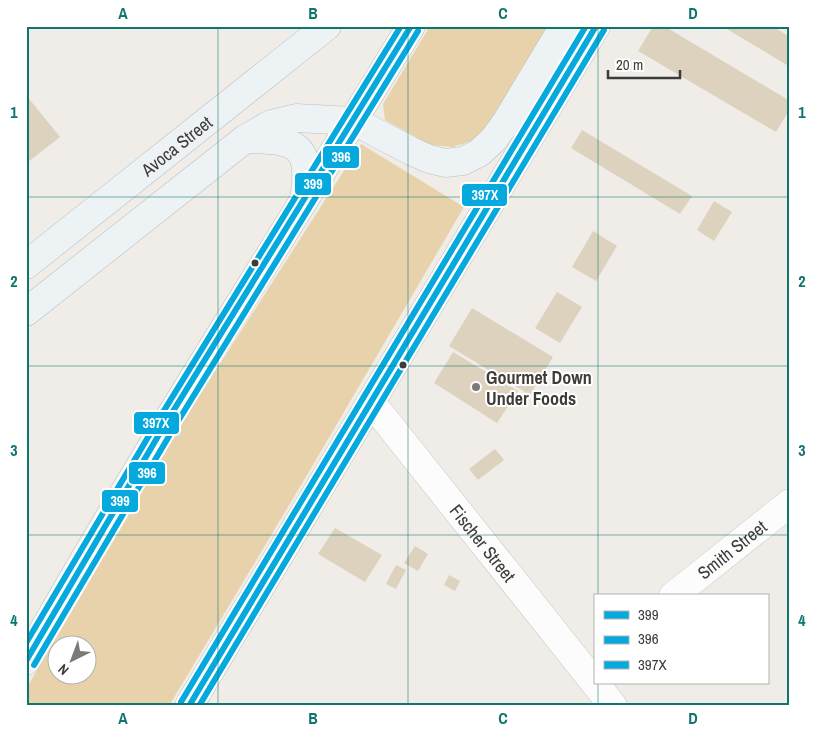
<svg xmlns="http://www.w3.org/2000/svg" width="816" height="732" font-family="'Archivo Narrow',sans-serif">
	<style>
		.green { fill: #e8d2ac; fill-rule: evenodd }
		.building { fill: #ddd2be }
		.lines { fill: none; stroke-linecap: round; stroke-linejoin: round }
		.minor-casing { stroke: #cbc9c5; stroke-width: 29 }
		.primary-casing { stroke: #b7bfc1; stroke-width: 29 }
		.minor { stroke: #fdfcfc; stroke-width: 28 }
		.primary { stroke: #edf2f4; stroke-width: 28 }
		.bus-1-casing { stroke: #fff; stroke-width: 10 }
		.bus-2-casing { stroke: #fff; stroke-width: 10 }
		.bus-3-casing { stroke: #fff; stroke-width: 10 }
		.bus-1 { stroke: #06a9dd; stroke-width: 6 }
		.bus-2 { stroke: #06a9dd; stroke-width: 6 }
		.bus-3 { stroke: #06a9dd; stroke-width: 6 }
		.grid { fill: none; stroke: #0f766e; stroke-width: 1; stroke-opacity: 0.55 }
		.bus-dot { fill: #3e3c38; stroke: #fff; stroke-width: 2 }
		.poi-dot { fill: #7c7a76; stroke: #fff; stroke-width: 2 }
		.labels { text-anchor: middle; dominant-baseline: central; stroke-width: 4; stroke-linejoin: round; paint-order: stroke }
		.street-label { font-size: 18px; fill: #3e3c38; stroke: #fff }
		.poi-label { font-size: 18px; font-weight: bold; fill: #3e3c38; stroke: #fff; text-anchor: start }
		.line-badge { stroke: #fff; stroke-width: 2 }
		.badge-label { font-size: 14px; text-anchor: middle; font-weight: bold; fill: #fff }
		.neatline { fill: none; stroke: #0f766e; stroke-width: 2 }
		.grid-label { font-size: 16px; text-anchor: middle; font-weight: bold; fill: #0f766e }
	</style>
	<rect width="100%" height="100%" fill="#f0ede8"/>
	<g class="green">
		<polygon points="430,26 550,26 497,115 474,140 453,147 430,145 385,120 383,104"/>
		<path d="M361 144 464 207 310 470 169 706H26V689L186 417ZM58 644H88V674H58Z"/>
	</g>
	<g class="building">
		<polygon points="653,26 664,26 790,101 790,109 776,132 638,51"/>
		<polygon points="722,26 772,26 790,37 790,67"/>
		<polygon points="26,95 60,137 28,162 26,159"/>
		<polygon points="582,130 692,196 680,214 571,148"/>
		<polygon points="714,201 732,212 714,241 697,230"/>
		<polygon points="593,231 617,246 596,281 572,267"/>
		<polygon points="557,292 582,307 560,343 535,328"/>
		<polygon points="472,308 553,357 530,395 449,346"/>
		<polygon points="453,352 518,391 497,423 434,383"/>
		<polygon points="495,449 504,460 478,480 469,469"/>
		<polygon points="335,528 382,555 365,582 318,554"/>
		<polygon points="415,546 428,554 418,571 404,563"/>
		<polygon points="396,565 406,570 396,589 386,584"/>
		<polygon points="449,575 460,581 455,591 444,585"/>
	</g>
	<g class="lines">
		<defs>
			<g id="minor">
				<path id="s1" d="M371 402 613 706"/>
				<path id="s2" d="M673 596 790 503"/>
			</g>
			<g id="primary">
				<path d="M246 139C294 140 313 142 304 198"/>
				<path id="s3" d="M26 265 327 26"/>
				<polyline points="26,312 245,139 271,124 296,118 354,121 411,151 429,159 445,163 463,161 479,153 493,140 505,124 564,26"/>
				<path d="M26 661C147 445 283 238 411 26"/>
				<polyline points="189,706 596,26"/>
			</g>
		</defs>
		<use href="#minor" class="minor-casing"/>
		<use href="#primary" class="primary-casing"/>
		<use href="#minor" class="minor"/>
		<use href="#primary" class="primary"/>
		<defs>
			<g id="bus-1">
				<polyline points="26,661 167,421 411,26"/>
				<polyline points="189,706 596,26"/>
			</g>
			<g id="bus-2">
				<polyline points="34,665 175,426 418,31"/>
				<polyline points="199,706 604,30"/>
			</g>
			<g id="bus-3">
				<polyline points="26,643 160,417 401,26"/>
				<polyline points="181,702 586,26"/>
			</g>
		</defs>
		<use href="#bus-1" class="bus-1-casing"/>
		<use href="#bus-2" class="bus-2-casing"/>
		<use href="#bus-3" class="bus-3-casing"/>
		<use href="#bus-1" class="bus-1"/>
		<use href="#bus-2" class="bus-2"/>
		<use href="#bus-3" class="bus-3"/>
	</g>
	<path class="grid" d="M218 26V706M408 26V706M598 26V596M26 197H790M26 366H790M26 535H790M598 683V706"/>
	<g class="bus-dot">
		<circle cx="255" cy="263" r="4.5"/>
		<circle cx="403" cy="365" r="4.5"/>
	</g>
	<circle class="poi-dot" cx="476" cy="387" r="5"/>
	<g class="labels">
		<g class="street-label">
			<text stroke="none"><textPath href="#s3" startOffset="192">Avoca Street</textPath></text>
			<text stroke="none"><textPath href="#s1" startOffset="180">Fischer Street</textPath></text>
			<text stroke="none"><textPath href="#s2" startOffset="75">Smith Street</textPath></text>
		</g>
		<g class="poi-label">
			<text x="486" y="377">Gourmet Down<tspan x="486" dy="21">Under Foods</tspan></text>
		</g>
	</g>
	<g class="line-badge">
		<rect x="322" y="145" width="38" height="24" rx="5" fill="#06a9dd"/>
		<rect x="294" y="172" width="38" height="24" rx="5" fill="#06a9dd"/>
		<rect x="461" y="183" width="47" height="24" rx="5" fill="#06a9dd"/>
		<rect x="133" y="411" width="47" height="24" rx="5" fill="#06a9dd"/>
		<rect x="128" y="461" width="38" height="24" rx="5" fill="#06a9dd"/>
		<rect x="101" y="489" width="38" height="24" rx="5" fill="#06a9dd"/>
	</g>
	<g class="badge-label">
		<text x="341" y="162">396</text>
		<text x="313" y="189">399</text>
		<text x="485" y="200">397X</text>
		<text x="156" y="428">397X</text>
		<text x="147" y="478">396</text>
		<text x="120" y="506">399</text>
	</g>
	<rect width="816" height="732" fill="none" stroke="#ffffff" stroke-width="55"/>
	<rect x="594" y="594" width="175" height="90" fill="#ffffff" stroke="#b2b1af"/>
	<rect x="604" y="611" width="25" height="8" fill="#06a9dd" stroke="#b2b1af"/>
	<text x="638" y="620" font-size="15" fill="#3e3c38">399</text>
	<rect x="604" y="636" width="25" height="8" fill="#06a9dd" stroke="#b2b1af"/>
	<text x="638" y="644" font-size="15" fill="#3e3c38">396</text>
	<rect x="604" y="661" width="25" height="8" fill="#06a9dd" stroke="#b2b1af"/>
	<text x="638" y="670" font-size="15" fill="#3e3c38">397X</text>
	<g transform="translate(72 660) rotate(222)"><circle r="24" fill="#ffffff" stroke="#b2b1af"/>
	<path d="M0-4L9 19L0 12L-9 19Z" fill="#7c7a76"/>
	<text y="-8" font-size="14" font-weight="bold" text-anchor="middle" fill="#3e3c38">N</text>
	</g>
	<path d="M608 70v8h72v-8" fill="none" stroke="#3e3c38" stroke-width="2.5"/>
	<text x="616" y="70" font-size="15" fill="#3e3c38" stroke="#ffffff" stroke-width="4" paint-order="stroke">20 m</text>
	<rect x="28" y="28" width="760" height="676" class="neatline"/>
	<g class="grid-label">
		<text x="123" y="19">A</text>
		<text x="313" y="19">B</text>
		<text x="503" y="19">C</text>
		<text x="693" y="19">D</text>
		<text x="14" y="118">1</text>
		<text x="802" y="118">1</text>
		<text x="14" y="287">2</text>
		<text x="802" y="287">2</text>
		<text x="14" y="456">3</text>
		<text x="802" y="456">3</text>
		<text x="14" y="626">4</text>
		<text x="802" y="626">4</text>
		<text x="123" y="724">A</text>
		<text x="313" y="724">B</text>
		<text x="503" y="724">C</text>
		<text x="693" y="724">D</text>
	</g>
</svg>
